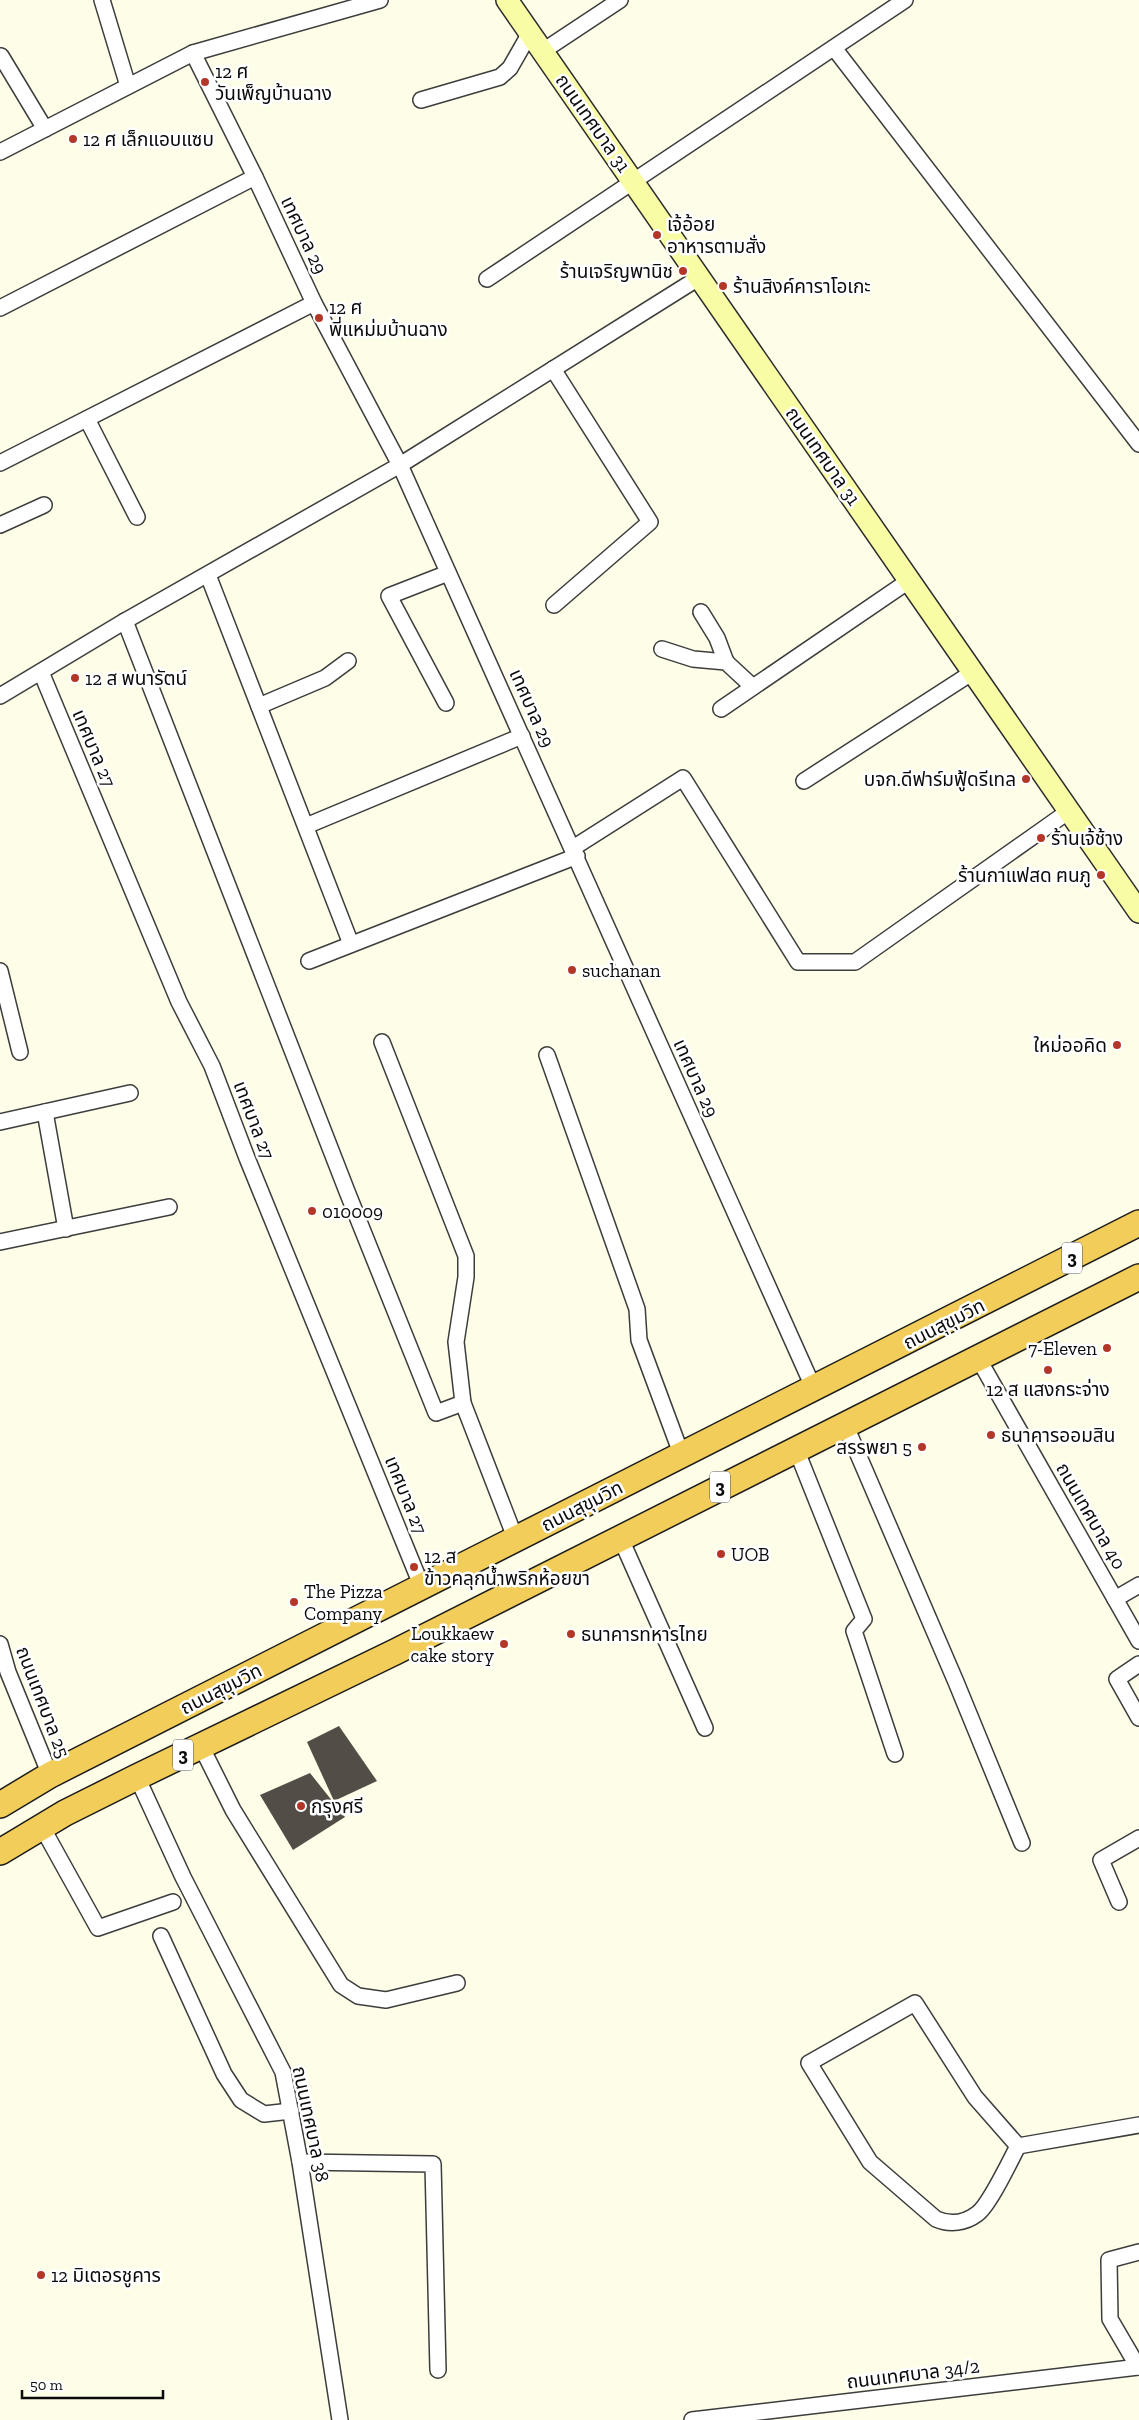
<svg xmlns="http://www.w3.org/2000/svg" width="1139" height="2420" font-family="'Zilla Slab','Noto Sans Thai',serif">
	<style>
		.building { fill: #524d46 }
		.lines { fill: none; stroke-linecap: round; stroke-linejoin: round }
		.minor-casing { stroke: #3d3d3d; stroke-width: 18 }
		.secondary-casing { stroke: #2c2c2c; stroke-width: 24 }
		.trunk-casing { stroke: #1b1b1b; stroke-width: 28 }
		.minor { stroke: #fff; stroke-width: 15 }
		.secondary { stroke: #f8fca4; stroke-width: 21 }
		.trunk { stroke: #f2cd5a; stroke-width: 25 }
		.poi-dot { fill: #b33728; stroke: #fff; stroke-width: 2 }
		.labels { text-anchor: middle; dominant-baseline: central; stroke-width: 5; stroke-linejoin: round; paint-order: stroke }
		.shield { fill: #fff; stroke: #545454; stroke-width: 1 }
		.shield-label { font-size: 18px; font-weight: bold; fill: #0a0a0a }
		.poi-label { font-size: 19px; fill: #0a0a0a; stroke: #fff; text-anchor: start }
		.street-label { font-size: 19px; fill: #0a0a0a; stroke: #fff }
	</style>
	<rect width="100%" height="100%" fill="#fefde7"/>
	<g class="building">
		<polygon points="339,1726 377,1781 334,1801 307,1742"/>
		<polygon points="310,1773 345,1817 293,1850 260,1795"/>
	</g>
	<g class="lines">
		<defs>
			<g id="minor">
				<polyline points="102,0 128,86"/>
				<polyline points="834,48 1139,444"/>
				<polyline points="543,51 620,0"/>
				<polyline points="193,53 255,177 314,303 400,465 814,1389"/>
				<polyline points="1,56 45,129"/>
				<polyline points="421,100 500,77 510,68 530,33"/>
				<polyline points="0,152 193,53 380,0"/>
				<polyline points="487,279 905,0"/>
				<polyline points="0,308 255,177"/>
				<polyline points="553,369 650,522 554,605"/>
				<polyline points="87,419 137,517"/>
				<polyline points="0,463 314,303"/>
				<polyline points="0,525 44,505"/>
				<polyline points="208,575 351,944"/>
				<polyline points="701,612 717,638 726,662"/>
				<polyline points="125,621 348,1194 436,1413 463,1403"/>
				<polyline points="662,649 693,659 726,662 753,687"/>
				<polyline points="41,672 179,1002 212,1066 247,1158 422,1587"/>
				<polyline points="0,696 125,621 400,465 700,277"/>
				<polyline points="446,703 389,596 448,573"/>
				<polyline points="259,706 325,678 348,661"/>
				<polyline points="721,709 910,580"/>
				<polyline points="804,781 973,672"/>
				<polyline points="306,826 522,736"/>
				<polyline points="573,848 683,778 798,962 855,962 1069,811"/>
				<polyline points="309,961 577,856"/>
				<polyline points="0,971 20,1052"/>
				<polyline points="382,1042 466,1256 466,1277 456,1342 463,1403 516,1540"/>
				<polyline points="547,1055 637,1309 639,1340 682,1456"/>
				<polyline points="45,1112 66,1229"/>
				<polyline points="0,1122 130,1093"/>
				<polyline points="0,1242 169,1207"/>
				<polyline points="978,1358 1139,1641"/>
				<polyline points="845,1424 956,1682 1022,1843"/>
				<polyline points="796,1449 864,1619 854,1631 895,1754"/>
				<polyline points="620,1537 705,1728"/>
				<polyline points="1115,1599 1139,1585"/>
				<polyline points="0,1644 8,1672 50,1775"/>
				<polyline points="1139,1664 1117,1679 1139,1718"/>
				<polyline points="201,1746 233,1810 341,1985 358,1996 386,2000 457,1983"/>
				<polyline points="137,1777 183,1877 283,2072 300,2162 340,2420"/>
				<polyline points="42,1827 98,1928 173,1902"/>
				<polyline points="1119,1902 1101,1860 1139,1838"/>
				<polyline points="161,1936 224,2074 241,2100 264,2114 291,2111"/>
				<path d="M915 2003 975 2097 1018 2146C1010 2161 989 2206 977 2214 965 2223 950 2225 936 2219L870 2162 809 2063Z"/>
				<polyline points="1018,2146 1139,2125"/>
				<polyline points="300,2162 433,2164 438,2370"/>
				<polyline points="1138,2367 1110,2319 1109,2260 1139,2252"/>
				<polyline points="692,2420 1139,2367"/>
			</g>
			<polyline id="secondary" points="507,0 1139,912"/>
			<g id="trunk">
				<polyline points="0,1805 50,1775 1139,1223"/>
				<polyline points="0,1852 65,1813 137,1777 395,1652 1139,1277"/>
			</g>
		</defs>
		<use href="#minor" class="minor-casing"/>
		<use href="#secondary" class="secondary-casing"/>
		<use href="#trunk" class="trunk-casing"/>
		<use href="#minor" class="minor"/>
		<use href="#secondary" class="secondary"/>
		<use href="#trunk" class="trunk"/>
	</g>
	<g class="poi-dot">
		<circle cx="205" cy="82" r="5"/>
		<circle cx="73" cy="139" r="5"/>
		<circle cx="657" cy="235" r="5"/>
		<circle cx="683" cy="271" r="5"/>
		<circle cx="723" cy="286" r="5"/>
		<circle cx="319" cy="318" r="5"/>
		<circle cx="75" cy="678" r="5"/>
		<circle cx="1026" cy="779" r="5"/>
		<circle cx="1041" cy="838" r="5"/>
		<circle cx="1101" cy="875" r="5"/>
		<circle cx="572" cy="970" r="5"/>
		<circle cx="1117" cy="1045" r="5"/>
		<circle cx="312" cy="1211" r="5"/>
		<circle cx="1107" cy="1348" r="5"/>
		<circle cx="1048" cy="1370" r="5"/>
		<circle cx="991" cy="1435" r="5"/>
		<circle cx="922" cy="1447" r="5"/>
		<circle cx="721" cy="1554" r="5"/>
		<circle cx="414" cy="1567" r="5"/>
		<circle cx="294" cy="1602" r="5"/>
		<circle cx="571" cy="1634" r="5"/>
		<circle cx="504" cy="1644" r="5"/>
		<circle cx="301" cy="1806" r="5"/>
		<circle cx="41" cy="2275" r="5"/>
	</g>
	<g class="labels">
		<g class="shield">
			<rect x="1062" y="1242.5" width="20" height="31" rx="4"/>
			<rect x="710" y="1471.5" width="20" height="31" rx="4"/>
			<rect x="173" y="1739.5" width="20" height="31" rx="4"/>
		</g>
		<g class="shield-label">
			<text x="1072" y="1258">3</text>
			<text x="720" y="1487">3</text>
			<text x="183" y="1755">3</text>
		</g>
		<g class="poi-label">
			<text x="215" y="71">12 ศ<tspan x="215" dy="22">วันเพ็ญบ้านฉาง</tspan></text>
			<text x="83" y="139">12 ศ เล็กแอบแซบ</text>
			<text x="667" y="224">เจ้อ้อย<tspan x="667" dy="22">อาหารตามสั่ง</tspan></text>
			<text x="673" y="271" text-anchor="end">ร้านเจริญพานิช</text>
			<text x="733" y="286">ร้านสิงค์คาราโอเกะ</text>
			<text x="329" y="307">12 ศ<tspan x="329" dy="22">พี่แหม่มบ้านฉาง</tspan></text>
			<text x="85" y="678">12 ส พนารัตน์</text>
			<text x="1016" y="779" text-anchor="end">บจก.ดีฟาร์มฟู้ดรีเทล</text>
			<text x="1051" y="838">ร้านเจ้ช้าง</text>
			<text x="1091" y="875" text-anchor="end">ร้านกาแฟสด ฅนภู</text>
			<text x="582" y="970">suchanan</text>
			<text x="1107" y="1045" text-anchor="end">ใหม่ออคิด</text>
			<text x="322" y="1211">010009</text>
			<text x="1097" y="1348" text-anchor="end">7-Eleven</text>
			<text x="1048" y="1389" text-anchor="middle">12 ส แสงกระจ่าง</text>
			<text x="1001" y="1435">ธนาคารออมสิน</text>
			<text x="912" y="1447" text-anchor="end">สรรพยา 5</text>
			<text x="731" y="1554">UOB</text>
			<text x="424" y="1556">12 ส<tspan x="424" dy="22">ข้าวคลุกน้ำพริกห้อยขา</tspan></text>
			<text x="304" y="1591">The Pizza<tspan x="304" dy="22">Company</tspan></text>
			<text x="494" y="1633" text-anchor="end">Loukkaew<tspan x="494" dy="22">cake story</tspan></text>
			<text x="581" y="1634">ธนาคารทหารไทย</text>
			<text x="311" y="1806">กรุงศรี</text>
			<text x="51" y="2275">12 มิเตอรชูคาร</text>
		</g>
		<g class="street-label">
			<text transform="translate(593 123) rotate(55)">ถนนเทศบาล 31</text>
			<text transform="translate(304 235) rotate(65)">เทศบาล 29</text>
			<text transform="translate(823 456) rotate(55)">ถนนเทศบาล 31</text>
			<text transform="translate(532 708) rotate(66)">เทศบาล 29</text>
			<text transform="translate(94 748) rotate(67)">เทศบาล 27</text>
			<text transform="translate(696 1078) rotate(66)">เทศบาล 29</text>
			<text transform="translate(254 1120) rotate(69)">เทศบาล 27</text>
			<text transform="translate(944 1324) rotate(-27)">ถนนสุขุมวิท</text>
			<text transform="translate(406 1495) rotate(68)">เทศบาล 27</text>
			<text transform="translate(582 1506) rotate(-27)">ถนนสุขุมวิท</text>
			<text transform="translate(1091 1516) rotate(60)">ถนนเทศบาล 40</text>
			<text transform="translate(221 1689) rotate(-27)">ถนนสุขุมวิท</text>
			<text transform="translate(43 1702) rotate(69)">ถนนเทศบาล 25</text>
			<text transform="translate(311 2124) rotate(78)">ถนนเทศบาล 38</text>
			<text transform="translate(913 2374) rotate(-7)">ถนนเทศบาล 34/2</text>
		</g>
	</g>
	<path d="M22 2390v8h141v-8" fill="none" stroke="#0a0a0a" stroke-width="2.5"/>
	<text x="30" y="2390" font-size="15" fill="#0a0a0a" stroke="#ffffff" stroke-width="4" paint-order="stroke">50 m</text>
</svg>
